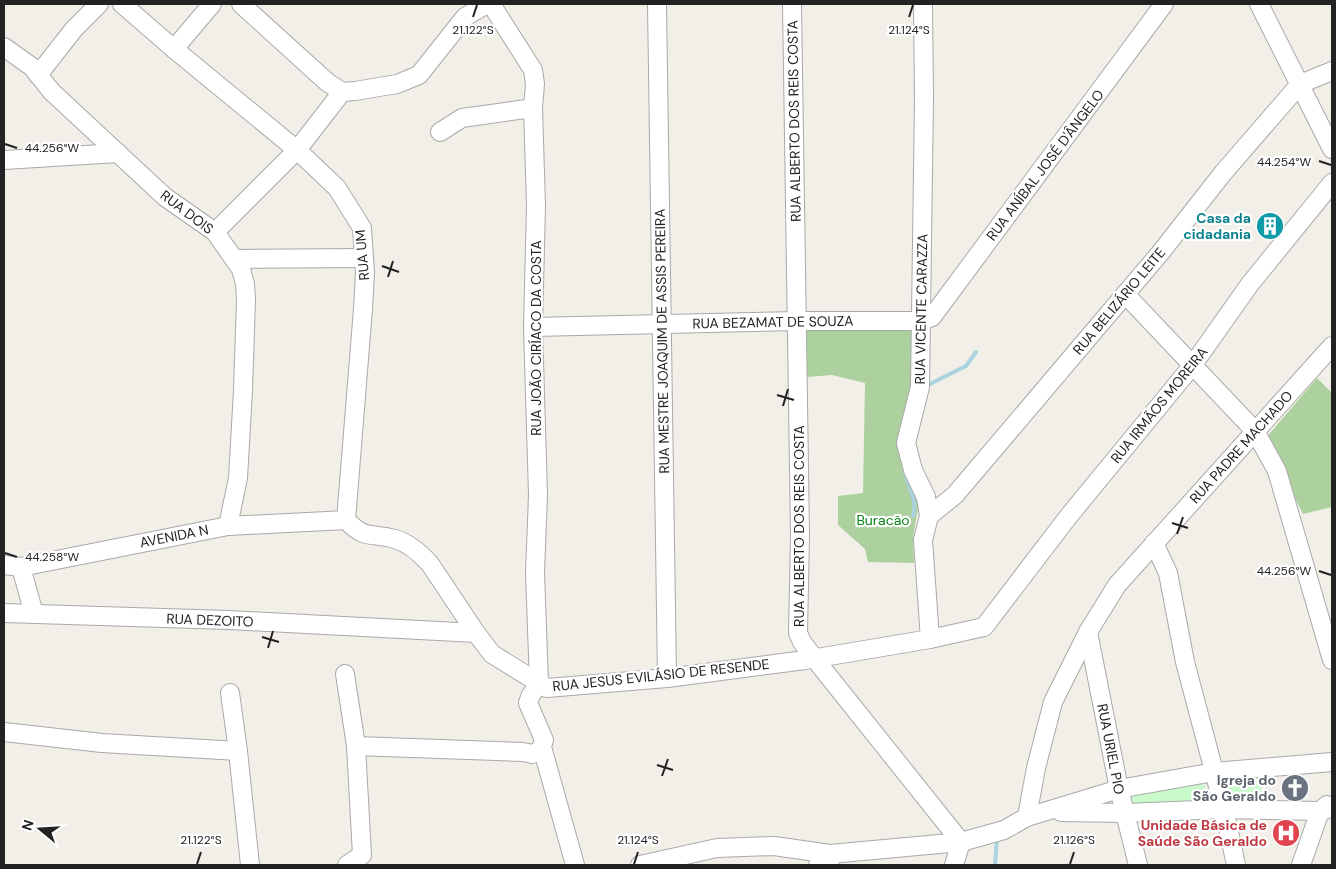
<svg xmlns="http://www.w3.org/2000/svg" width="1336" height="869" font-family="'DM Sans',sans-serif">
	<style>
		.forest { fill: #add19e }
		.park { fill: #c8facc }
		.lines { fill: none; stroke-linecap: round; stroke-linejoin: round }
		.stream { stroke: #aad3df; stroke-width: 4 }
		.minor-casing { stroke: #a9a9a9; stroke-width: 20 }
		.minor { stroke: #fff; stroke-width: 18 }
		.ticks { fill: none; stroke: #222; stroke-width: 2 }
		.labels { text-anchor: middle; dominant-baseline: central; stroke-width: 4.5; stroke-linejoin: round; paint-order: stroke }
		.street-label { font-size: 14px; fill: #222; stroke: #fff }
		.culture-label { font-size: 14px; font-weight: bold; fill: #0d838f; stroke: #fff; text-anchor: end }
		.park-label { font-size: 14px; fill: #0c8416; stroke: #fff }
		.worship-label { font-size: 14px; font-weight: bold; fill: #5b616d; stroke: #fff; text-anchor: end }
		.health-label { font-size: 14px; font-weight: bold; fill: #be3a42; stroke: #fff; text-anchor: end }
		.ticks-label { font-size: 12px; text-anchor: middle; fill: #222; stroke: #fff; stroke-width: 4.5; stroke-linejoin: round; paint-order: stroke }
	</style>
	<rect width="100%" height="100%" fill="#f2efe9"/>
	<g class="forest">
		<polygon points="911,326 911,387 913,392 903,441 920,497 913,538 914,563 868,562 865,549 838,525 838,496 863,493 865,383 832,375 807,377 806,328"/>
		<polygon points="1317,378 1332,393 1332,507 1303,514 1265,439"/>
	</g>
	<g class="park">
		<polygon points="1261,773 1261,805 1228,802 1222,777"/>
		<polygon points="1203,782 1211,803 1133,807 1130,792"/>
	</g>
	<g class="lines">
		<g class="stream">
			<polyline points="924,387 966,366 976,352"/>
			<path d="M904 468C907 487 918 497 913 516"/>
			<polyline points="995,865 997,838"/>
		</g>
		<defs>
			<g id="minor">
				<polyline points="122,4 174,49 297,150 337,188 362,228 365,272 363,309 346,520"/>
				<polyline points="241,4 327,82 342,92"/>
				<polyline points="657,4 667,678"/>
				<polyline points="792,4 800,535 798,633 802,642 814,658 961,842 954,865"/>
				<polyline points="923,4 924,99 920,387 906,443 913,470 926,497 929,516 923,540 930,639"/>
				<polyline points="1259,4 1332,149"/>
				<polyline points="4,47 32,67 52,92 165,197 215,232 241,269 245,284 246,300 243,390 238,478 228,526"/>
				<polyline points="174,49 212,4"/>
				<polyline points="38,75 74,29 99,4"/>
				<polyline points="440,132 462,118 533,108"/>
				<polyline points="4,160 118,153"/>
				<polyline points="215,232 297,150 342,92 355,91 397,84 419,75 465,17 487,4"/>
				<polyline points="234,259 363,258"/>
				<polyline points="1125,294 1255,431 1277,471 1332,660"/>
				<polyline points="533,327 798,321 922,321 932,317 1164,4"/>
				<polyline points="929,516 955,495 1161,252 1223,173 1300,84 1332,71"/>
				<path d="M346 520C366 541 371 532 395 539 409 543 420 553 430 564L476 633 492 654 547 688 667 678 805 660 930 639 984 627 1068 517 1192 366 1250 284 1332 183"/>
				<polyline points="1154,543 1168,573 1185,662 1224,809 1236,865"/>
				<polyline points="4,565 21,567 228,526 346,520"/>
				<polyline points="21,567 34,614"/>
				<polyline points="4,613 228,620 476,633"/>
				<polyline points="1088,632 1119,789 1138,865"/>
				<polyline points="345,674 356,746 362,855 347,865"/>
				<polyline points="230,693 238,751 250,865"/>
				<polyline points="4,732 102,743 238,751"/>
				<polyline points="356,746 523,752 532,754 540,751 544,740 528,703 531,695 539,684 535,573 538,495 533,327 536,206 533,108 535,84 533,70 491,4"/>
				<polyline points="542,747 575,865"/>
				<polyline points="1061,812 1125,813 1224,809 1320,811 1332,808"/>
				<polyline points="1027,817 1036,768 1053,702 1088,632 1117,585 1332,346"/>
				<polyline points="640,865 717,848 774,846 830,854 830,861"/>
				<polyline points="818,865 830,854 961,842 1004,830 1027,817 1119,789 1214,772 1332,762"/>
				<polyline points="1301,865 1320,811 1327,805"/>
			</g>
		</defs>
		<use href="#minor" class="minor-casing"/>
		<use href="#minor" class="minor"/>
	</g>
	<path class="ticks" d="M473 17 477 5M909 17 913 5M5 144 17 148M1319 161 1331 165M382 266 399 272M388 277 393 261M777 395 794 400M783 406 788 389M1172 523 1188 528M1177 534 1183 517M5 553 17 557M1319 571 1331 575M262 637 279 642M268 648 273 631M657 765 673 770M662 776 668 759M197 864 201 852M634 864 638 852M1070 864 1074 852"/>
	<defs>
		<symbol id="building-disc" viewBox="-11 -11 22 22"><circle r="9.5" fill="#0f9aa8" stroke="#fff"/><path d="M-4-6H4V6H1V3H-1V6H-4ZM-2.5-4.3h1.7v1.8h-1.7ZM.8-4.3h1.7v1.8H.8ZM-2.5-1h1.7V.8h-1.7ZM.8-1h1.7V.8H.8Z" fill="#fff"/></symbol>
		<symbol id="church-disc" viewBox="-11 -11 22 22"><circle r="9.5" fill="#6b7280" stroke="#fff"/><path d="M-1.2-6h2.4v3.5h3.3v2.4h-3.3V6h-2.4V-.1h-3.3v-2.4h3.3Z" fill="#fff"/></symbol>
		<symbol id="hospital-disc" viewBox="-11 -11 22 22"><circle r="9.5" fill="#e0444e" stroke="#fff"/><path d="M-5-5h3v3.5h4V-5h3V5h-3V1.5h-4V5h-3Z" fill="#fff"/></symbol>
	</defs>
	<g fill-rule="evenodd">
		<use href="#building-disc" x="1254" y="210" width="32" height="32"/>
		<use href="#church-disc" x="1279" y="772" width="32" height="32"/>
		<use href="#hospital-disc" x="1270" y="817" width="32" height="32"/>
	</g>
	<g class="labels">
		<g class="street-label">
			<text transform="translate(794 121) rotate(-91)">RUA ALBERTO DOS REIS COSTA</text>
			<text transform="translate(1045 165) rotate(-53)">RUA ANÍBAL JOSÉ D'ÂNGELO</text>
			<text transform="translate(187 212) rotate(37)">RUA DOIS</text>
			<text transform="translate(362 255) rotate(-95)">RUA UM</text>
			<text transform="translate(1119 301) rotate(-50)">RUA BELIZÁRIO LEITE</text>
			<text transform="translate(921 309) rotate(-89)">RUA VICENTE CARAZZA</text>
			<text transform="translate(773 322) rotate(-1)">RUA BEZAMAT DE SOUZA</text>
			<text transform="translate(536 338) rotate(-90)">RUA JOÃO CIRÍACO DA COSTA</text>
			<text transform="translate(662 341) rotate(-91)">RUA MESTRE JOAQUIM DE ASSIS PEREIRA</text>
			<text transform="translate(1159 405) rotate(-51)">RUA IRMÃOS MOREIRA</text>
			<text transform="translate(1241 447) rotate(-48)">RUA PADRE MACHADO</text>
			<text transform="translate(799 526) rotate(-90)">RUA ALBERTO DOS REIS COSTA</text>
			<text transform="translate(174 536) rotate(-11)">AVENIDA N</text>
			<text transform="translate(210 620) rotate(2)">RUA DEZOITO</text>
			<text transform="translate(661 675) rotate(-6)">RUA JESUS EVILÁSIO DE RESENDE</text>
			<text transform="translate(1111 749) rotate(79)">RUA URIEL PIO</text>
		</g>
		<g class="culture-label">
			<text x="1251" y="218">Casa da<tspan x="1251" dy="16">cidadania</tspan></text>
		</g>
		<g class="park-label">
			<text x="883" y="520">Buracão</text>
		</g>
		<g class="worship-label">
			<text x="1276" y="780">Igreja do<tspan x="1276" dy="16">São Geraldo</tspan></text>
		</g>
		<g class="health-label">
			<text x="1267" y="825">Unidade Básica de<tspan x="1267" dy="16">Saúde São Geraldo</tspan></text>
		</g>
	</g>
	<g class="ticks-label">
		<text x="473" y="34">21.122°S</text>
		<text x="909" y="34">21.124°S</text>
		<text x="52" y="152">44.256°W</text>
		<text x="1284" y="166">44.254°W</text>
		<text x="52" y="561">44.258°W</text>
		<text x="1284" y="575">44.256°W</text>
		<text x="201" y="844">21.122°S</text>
		<text x="638" y="844">21.124°S</text>
		<text x="1074" y="844">21.126°S</text>
	</g>
	<rect width="1336" height="869" fill="none" stroke="#222222" stroke-width="10"/>
	<g transform="translate(40 829) rotate(288)" stroke="#ffffff" stroke-width="4" paint-order="stroke">
	<path d="M0-4L9 19L0 12L-9 19Z" fill="#222222"/>
	<text y="-8" font-size="14" font-weight="bold" text-anchor="middle" fill="#222222">N</text>
	</g>
</svg>
